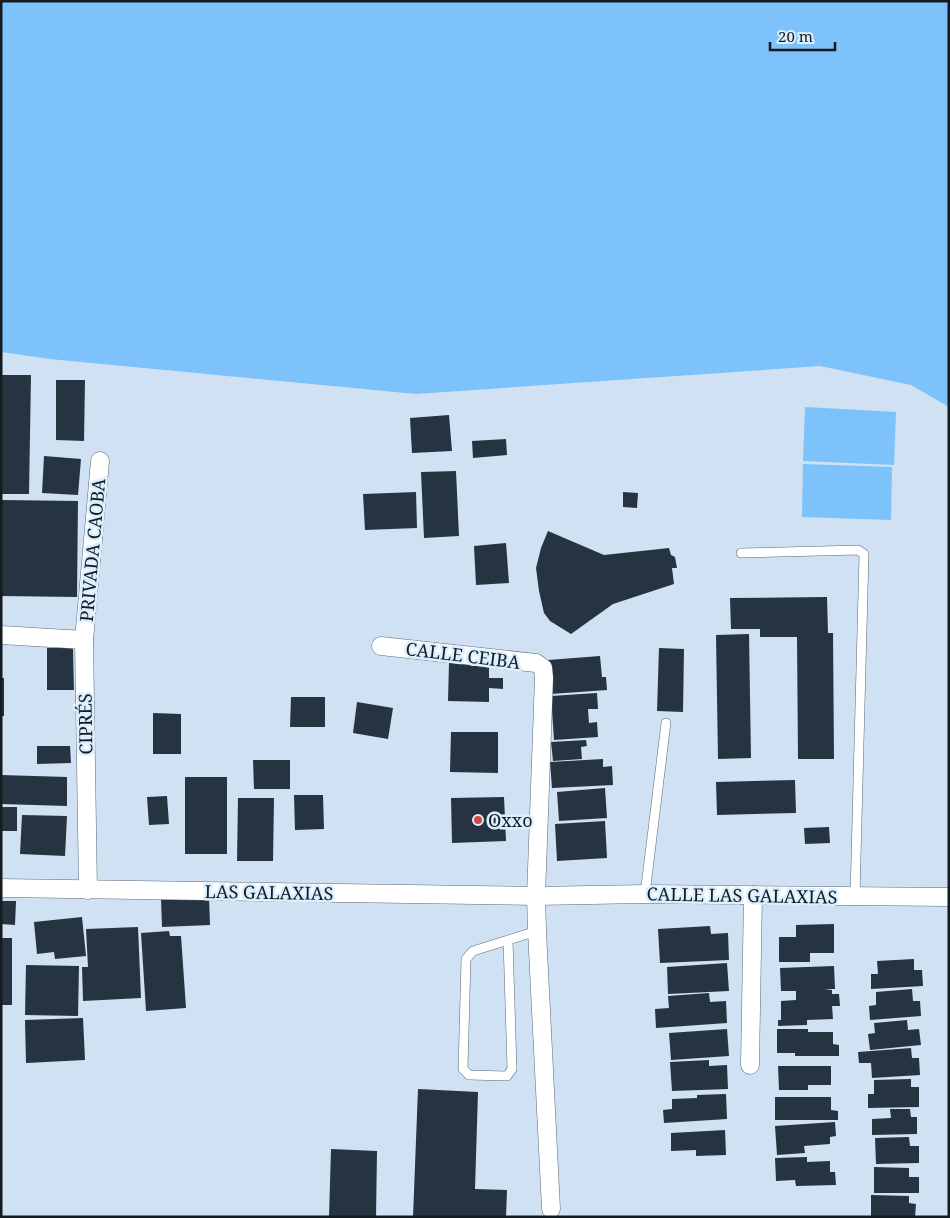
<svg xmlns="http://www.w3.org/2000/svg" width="950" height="1218" font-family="'Noto Serif',serif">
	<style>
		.green { fill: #7dc2fa }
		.building { fill: #253440 }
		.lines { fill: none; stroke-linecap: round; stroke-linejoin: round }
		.lane-casing { stroke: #596a78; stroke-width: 10 }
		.street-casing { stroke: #596a78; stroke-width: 19 }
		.lane { stroke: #fff; stroke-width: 9 }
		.street { stroke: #fff; stroke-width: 18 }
		.poi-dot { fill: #d54642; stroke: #dcefff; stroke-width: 2 }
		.labels { text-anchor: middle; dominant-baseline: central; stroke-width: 5; stroke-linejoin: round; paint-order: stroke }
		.street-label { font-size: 18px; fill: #141b21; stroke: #dcefff }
		.poi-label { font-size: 18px; fill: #141b21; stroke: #dcefff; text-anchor: start }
	</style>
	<rect width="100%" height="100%" fill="#cfe1f2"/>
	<g class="green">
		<polygon points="1,1 949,1 949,407 911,385 820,366 416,394 50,359 1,352"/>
		<polygon points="805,407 896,412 894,465 803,461"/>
		<polygon points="803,464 892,467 891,520 802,517"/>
	</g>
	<g class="building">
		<polygon points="1,375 31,375 29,494 1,494"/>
		<polygon points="56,380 85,380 84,441 56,440"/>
		<polygon points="449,415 452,451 412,453 410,418"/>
		<polygon points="506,439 507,455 473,458 472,441"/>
		<polygon points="44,456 81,459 78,495 42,493"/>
		<polygon points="456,471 459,536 424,538 421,472"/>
		<polygon points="416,492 417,528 365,530 363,494"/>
		<polygon points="623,492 638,493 637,508 623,507"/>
		<polygon points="1,500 78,501 77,597 1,596"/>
		<polygon points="548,531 604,555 669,548 671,555 675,557 677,568 672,568 674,584 613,604 571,634 550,621 544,613 539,591 536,568 541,548"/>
		<polygon points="506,543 509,583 476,585 474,546"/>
		<polygon points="827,597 828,633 833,633 834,759 798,759 797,637 760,637 760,629 731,629 730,598"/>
		<polygon points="749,634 751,758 718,759 716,635"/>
		<polygon points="47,648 73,648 74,690 47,690"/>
		<polygon points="659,648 684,649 683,712 657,711"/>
		<polygon points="600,656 602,677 606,677 607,690 551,694 548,660"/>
		<polygon points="449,663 489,664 489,678 503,678 503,689 489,688 489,702 448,701"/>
		<rect x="1" y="678" width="3" height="38"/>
		<polygon points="597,693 598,709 588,709 589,723 597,722 598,737 554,740 551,696"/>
		<polygon points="291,697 325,697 325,727 290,727"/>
		<polygon points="357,702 393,708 388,739 353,733"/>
		<polygon points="153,713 181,714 181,754 153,754"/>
		<polygon points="451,732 498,732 498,773 450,772"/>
		<polygon points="586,740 587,746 581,747 582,759 553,761 551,742"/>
		<polygon points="37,746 70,746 71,763 37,764"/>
		<polygon points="603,759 603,767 612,766 613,785 552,788 550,762"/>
		<polygon points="253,760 290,760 290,789 254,789"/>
		<polygon points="1,775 67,777 67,806 1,804"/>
		<rect x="185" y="777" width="42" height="77"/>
		<polygon points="795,780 796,813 717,815 716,782"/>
		<polygon points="605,788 607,818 559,821 557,792"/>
		<polygon points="294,795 323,795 324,829 295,830"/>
		<polygon points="167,796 169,824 149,825 147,797"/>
		<polygon points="504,797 506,841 452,843 451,798"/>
		<polygon points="238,798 274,798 273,861 237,861"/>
		<rect x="1" y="807" width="16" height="24"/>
		<polygon points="22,815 67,816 65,856 20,854"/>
		<polygon points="605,821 607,858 557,861 555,824"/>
		<polygon points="829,827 830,843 805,844 804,828"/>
		<polygon points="209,897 210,925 162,927 161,899"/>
		<polygon points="1,901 16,901 15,925 1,924"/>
		<polygon points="82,917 86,956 55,959 54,952 37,954 34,922"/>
		<polygon points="834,924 834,953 810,953 810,962 779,962 779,937 796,937 796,925"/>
		<polygon points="710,926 711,934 728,933 729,960 660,963 658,929"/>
		<polygon points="138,927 141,998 83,1001 82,967 88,967 86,929"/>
		<polygon points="169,931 170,936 181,936 186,1008 146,1011 141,933"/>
		<rect x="1" y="938" width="11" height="67"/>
		<polygon points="914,959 914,970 922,970 923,986 871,989 871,974 878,974 877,961"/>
		<polygon points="727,963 729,991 668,994 667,967"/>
		<polygon points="26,965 79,966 78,1016 25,1015"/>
		<polygon points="834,966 835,989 824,989 832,990 832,994 839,994 840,1006 832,1006 833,1019 807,1020 807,1025 778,1026 778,1020 781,1020 781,1001 796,1000 796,991 781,991 780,968"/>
		<polygon points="912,989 913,1001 920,1001 921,1016 870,1020 869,1006 876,1005 876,992"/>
		<polygon points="709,993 710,1002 726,1001 727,1023 656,1028 655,1009 669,1008 668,996"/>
		<polygon points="83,1018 85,1060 26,1063 25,1020"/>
		<polygon points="907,1020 908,1030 919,1029 921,1045 870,1050 868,1034 875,1033 874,1023"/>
		<polygon points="727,1029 729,1056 671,1060 669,1033"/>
		<polygon points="777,1029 808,1029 808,1032 833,1032 833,1044 839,1045 839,1056 795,1056 795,1053 777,1053"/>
		<polygon points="911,1048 912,1058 919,1058 920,1075 872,1078 871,1063 859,1063 858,1052"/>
		<polygon points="709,1060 709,1066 727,1065 728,1089 672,1091 670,1062"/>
		<polygon points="778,1066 831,1066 831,1085 808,1085 808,1090 779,1090"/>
		<polygon points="911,1079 911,1087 919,1087 919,1107 868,1108 868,1094 874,1094 874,1080"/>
		<polygon points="418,1089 478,1092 475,1189 507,1190 506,1217 413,1217"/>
		<polygon points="726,1094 727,1119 664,1123 663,1110 672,1109 672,1099 697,1098 697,1095"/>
		<polygon points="775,1097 831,1097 831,1110 838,1111 838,1120 775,1120"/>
		<polygon points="890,1109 910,1109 911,1117 917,1117 917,1134 872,1135 872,1119 891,1118"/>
		<polygon points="835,1122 836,1136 830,1137 830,1144 804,1146 805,1153 777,1155 775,1126"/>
		<polygon points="725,1130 726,1155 696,1156 696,1150 671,1151 671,1133"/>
		<polygon points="909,1137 910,1146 919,1146 919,1163 876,1164 875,1138"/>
		<polygon points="331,1149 377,1151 376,1217 329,1217"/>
		<polygon points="807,1157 807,1162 830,1161 830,1172 835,1172 836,1185 796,1186 795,1180 776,1181 775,1158"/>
		<polygon points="874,1167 909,1168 909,1177 919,1177 919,1193 874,1193"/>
		<polygon points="871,1195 909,1196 909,1203 916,1204 915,1217 871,1217"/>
	</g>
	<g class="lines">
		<defs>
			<g id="lane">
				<polyline points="741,553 858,550 864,554 855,896"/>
				<polyline points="645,894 666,723"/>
				<polyline points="508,940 512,1069 507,1076 469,1075 463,1069 466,959 473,951 537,931"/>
			</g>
			<g id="street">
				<polyline points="1,635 84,640"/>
				<polyline points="381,646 536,663 543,668 544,678 536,896 537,931 551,1209"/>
				<polyline points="1,888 536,896 645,894 949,897"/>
				<polyline points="88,890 84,640 100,461"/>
				<polyline points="750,1065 753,895"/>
			</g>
		</defs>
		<use href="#lane" class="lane-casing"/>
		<use href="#street" class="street-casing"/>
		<use href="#lane" class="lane"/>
		<use href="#street" class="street"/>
	</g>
	<circle class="poi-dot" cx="478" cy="820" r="5"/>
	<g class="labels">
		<g class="street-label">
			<text transform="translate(92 550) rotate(-85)">PRIVADA CAOBA</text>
			<text transform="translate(463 655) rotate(7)">CALLE CEIBA</text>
			<text transform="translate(85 724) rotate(-91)">CIPRÉS</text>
			<text transform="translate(269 892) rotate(1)">LAS GALAXIAS</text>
			<text transform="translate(742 895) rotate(1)">CALLE LAS GALAXIAS</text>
		</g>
		<g class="poi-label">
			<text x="488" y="820">Oxxo</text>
		</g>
	</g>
	<rect width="950" height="1218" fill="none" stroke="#141b21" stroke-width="5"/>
	<path d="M770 42v8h65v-8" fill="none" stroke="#141b21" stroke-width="2.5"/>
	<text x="778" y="42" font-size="15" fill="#141b21" stroke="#dcefff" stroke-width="4" paint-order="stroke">20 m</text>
</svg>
